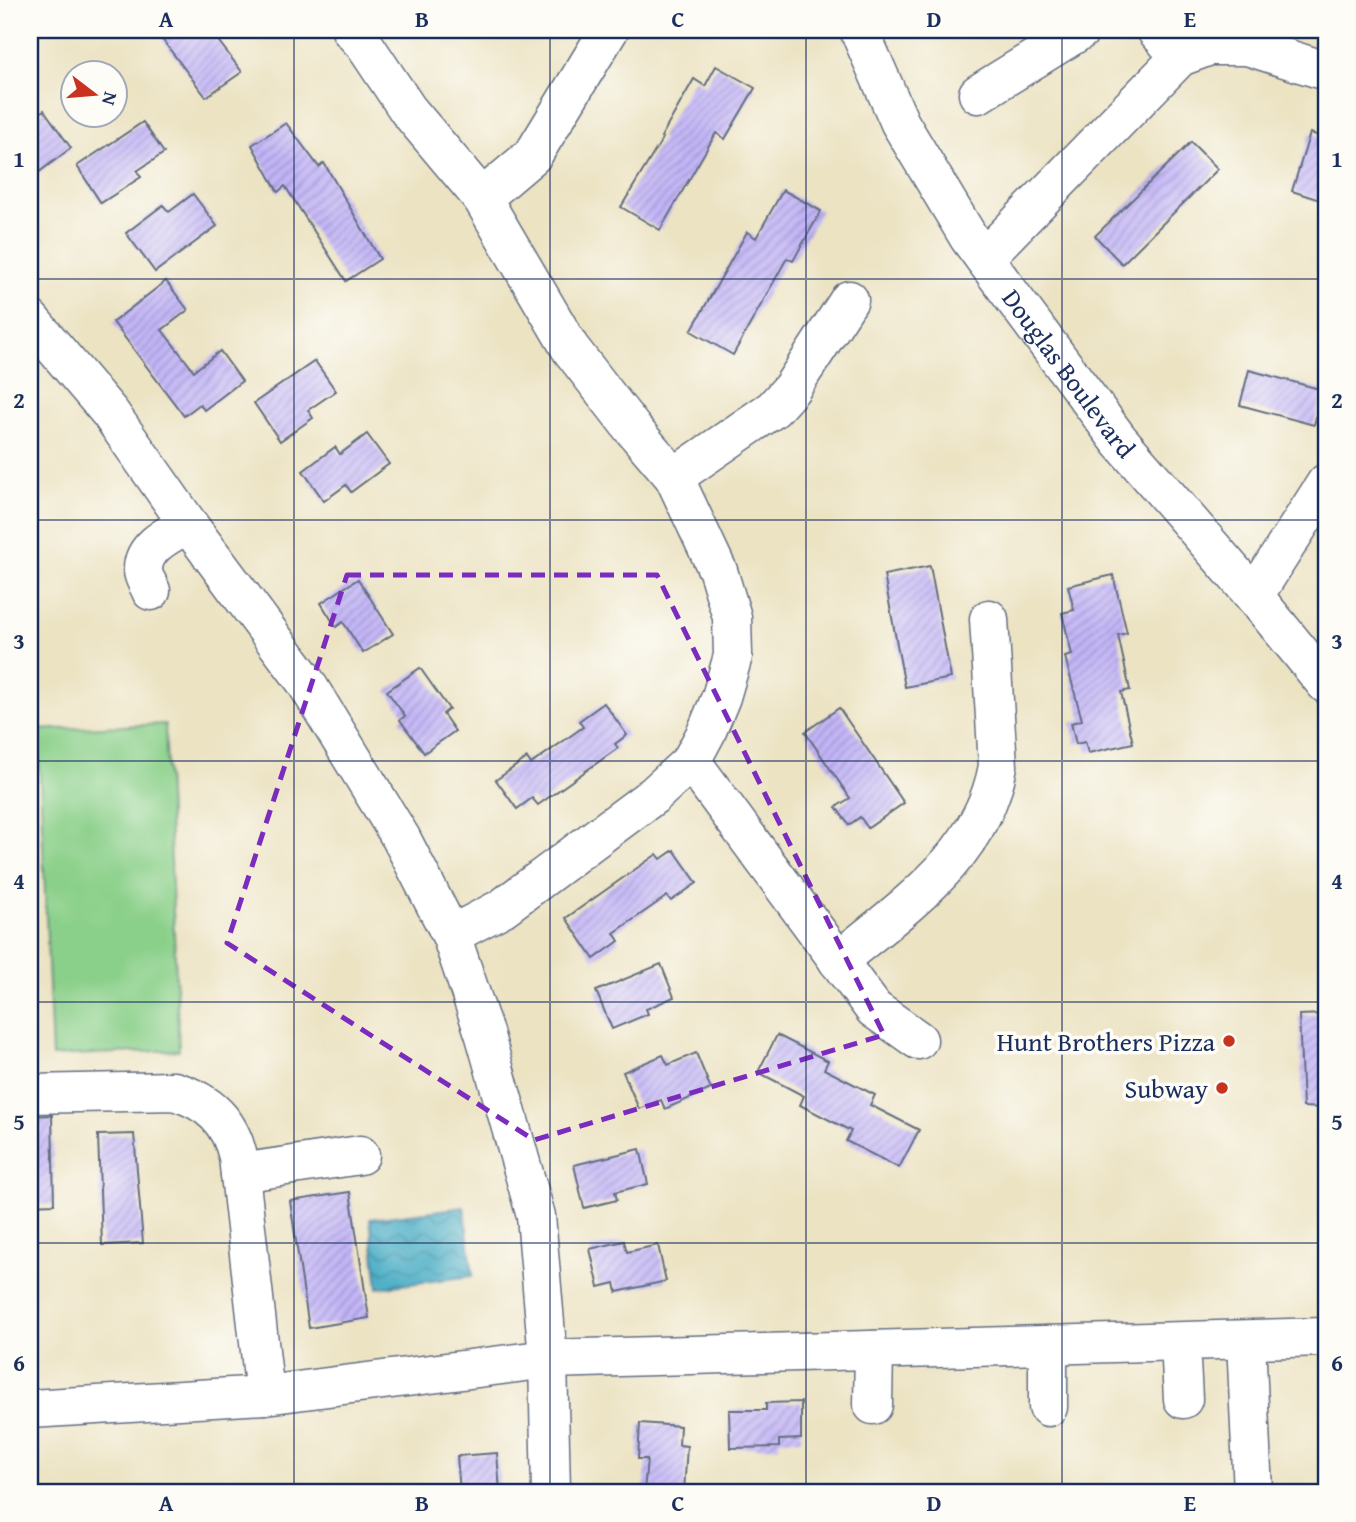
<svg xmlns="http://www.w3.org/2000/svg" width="1356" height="1522" font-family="'Gentium Book Plus',serif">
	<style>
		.pitch { fill: #8bd08a; stroke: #538074; stroke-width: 2 }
		.water { fill: url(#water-waves); stroke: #306d91; stroke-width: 2 }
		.building { fill: url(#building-hatch) }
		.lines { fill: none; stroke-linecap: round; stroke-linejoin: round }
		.minor-casing { stroke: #646e81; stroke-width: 41 }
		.minor { stroke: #fff; stroke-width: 38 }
		.marked { fill: none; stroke: #7b2cbf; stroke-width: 5; stroke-dasharray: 14 9; stroke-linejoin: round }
		.grid { fill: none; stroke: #1b2f5e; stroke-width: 2; stroke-opacity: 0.55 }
		.poi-dot { fill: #c8321e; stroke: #fdfcf7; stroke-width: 2.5 }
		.labels { text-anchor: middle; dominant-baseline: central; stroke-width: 7; stroke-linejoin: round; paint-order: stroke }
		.street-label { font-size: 26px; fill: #1b2f5e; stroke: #fdfcf7 }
		.poi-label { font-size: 26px; fill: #1b2f5e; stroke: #fdfcf7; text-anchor: end }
		.neatline { fill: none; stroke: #1b2f5e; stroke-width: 2.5 }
		.grid-label { font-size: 23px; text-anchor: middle; font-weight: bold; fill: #1b2f5e }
	</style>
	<defs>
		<pattern id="water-waves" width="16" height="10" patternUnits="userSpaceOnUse" patternTransform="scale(1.75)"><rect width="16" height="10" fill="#44abc4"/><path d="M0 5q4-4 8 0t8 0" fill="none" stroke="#388ca2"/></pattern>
		<pattern id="building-hatch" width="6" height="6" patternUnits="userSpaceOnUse" patternTransform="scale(1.75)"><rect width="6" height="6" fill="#c3b5f7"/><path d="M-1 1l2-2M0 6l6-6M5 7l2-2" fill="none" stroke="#9e94cb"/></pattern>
	</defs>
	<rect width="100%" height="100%" fill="#fdfcf7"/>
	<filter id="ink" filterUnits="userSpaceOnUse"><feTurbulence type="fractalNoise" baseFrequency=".0143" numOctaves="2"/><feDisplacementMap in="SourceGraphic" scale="14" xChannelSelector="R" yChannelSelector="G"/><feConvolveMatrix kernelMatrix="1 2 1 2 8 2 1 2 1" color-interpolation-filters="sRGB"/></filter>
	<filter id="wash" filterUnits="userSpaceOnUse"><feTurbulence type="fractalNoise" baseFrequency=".00686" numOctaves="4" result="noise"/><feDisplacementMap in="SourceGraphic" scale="28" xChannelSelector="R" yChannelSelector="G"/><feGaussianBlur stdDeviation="1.57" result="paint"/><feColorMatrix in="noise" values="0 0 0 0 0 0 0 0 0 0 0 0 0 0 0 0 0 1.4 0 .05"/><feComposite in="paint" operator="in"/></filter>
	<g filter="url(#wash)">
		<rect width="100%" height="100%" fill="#ece3c3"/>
		<polygon class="pitch" points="165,724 179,1050 52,1056 38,730"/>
		<polygon class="water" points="464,1207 473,1276 378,1288 370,1219"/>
		<g id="blocks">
			<g class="building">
				<polygon points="155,30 210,30 242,72 206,97"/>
				<polygon points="716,66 755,88 725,139 716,133 660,230 621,207 663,138 661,137 694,79 705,86"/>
				<polygon points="44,110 71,148 30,179 30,121"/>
				<polygon points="143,122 164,153 137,171 141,177 101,203 77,166"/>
				<polygon points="286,123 319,167 324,163 380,259 346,281 285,186 278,192 252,145"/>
				<polygon points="1310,133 1326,138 1326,202 1292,191"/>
				<polygon points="1191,142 1218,169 1122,264 1095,236"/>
				<polygon points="783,190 821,211 793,261 787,258 733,355 691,331 747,232 756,238"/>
				<polygon points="193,194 217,226 155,272 126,233 163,205 169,212"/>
				<polygon points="166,281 188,310 162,330 194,371 220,351 242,381 204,410 200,404 184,416 113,322"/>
				<polygon points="315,361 336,391 308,410 313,418 280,441 254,403"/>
				<polygon points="1249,370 1323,390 1314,425 1240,405"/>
				<polygon points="367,434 389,464 351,492 346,485 324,501 303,471 335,447 340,454"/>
				<polygon points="930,566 951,678 905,687 884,575"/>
				<polygon points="1113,575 1127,633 1118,635 1130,690 1121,692 1133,743 1088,753 1085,742 1076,744 1071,723 1082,720 1065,657 1072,655 1062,613 1074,610 1068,586"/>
				<polygon points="358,579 393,634 363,653 343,622 336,627 321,603"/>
				<polygon points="420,668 449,709 443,714 455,731 424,753 400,720 405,716 387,691"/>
				<polygon points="604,703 627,735 615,744 618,748 538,805 532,798 517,809 496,780 527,758 531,764 583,727 579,721"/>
				<polygon points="839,708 904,803 868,828 860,817 849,825 836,807 850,798 805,732"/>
				<polygon points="674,850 697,883 671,901 667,896 614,933 619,941 594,959 566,918 657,854 661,859"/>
				<polygon points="661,964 674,997 646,1009 648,1014 612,1029 596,991"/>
				<polygon points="1326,1014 1326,1108 1303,1107 1299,1015"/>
				<polygon points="777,1035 828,1061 824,1069 875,1095 870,1105 919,1130 899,1168 846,1141 851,1131 800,1105 804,1096 758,1072"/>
				<polygon points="696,1053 711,1089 665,1109 661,1100 639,1109 623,1072 663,1055 668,1065"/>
				<polygon points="52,1115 54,1204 30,1205 30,1116"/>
				<polygon points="134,1134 143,1243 102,1245 98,1135"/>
				<polygon points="640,1149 648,1184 615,1192 617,1200 584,1208 574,1165"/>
				<polygon points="350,1192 369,1318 309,1328 290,1201"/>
				<polygon points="624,1241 627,1252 658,1245 666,1281 617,1292 615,1283 599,1287 590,1249"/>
				<polygon points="801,1402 801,1439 779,1440 779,1447 730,1448 729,1410 766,1410 766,1403"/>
				<polygon points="640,1423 680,1426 679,1445 687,1446 684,1492 644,1492 647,1459 638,1459"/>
				<polygon points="497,1453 500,1492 460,1492 457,1456"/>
			</g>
		</g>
	</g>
	<g filter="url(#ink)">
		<use href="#blocks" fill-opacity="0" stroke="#646e81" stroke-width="2"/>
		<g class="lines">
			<defs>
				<g id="minor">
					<polyline points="351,30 364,44 408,110 482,198 570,348 632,428 674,477 718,571 732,617 733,656 721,697 706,733 691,761 654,795 502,908 451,935"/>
					<path id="s1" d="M859 30 900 123 969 238 1119 440 1254 596 1326 684"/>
					<polyline points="1156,30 1180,57"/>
					<polyline points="978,94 1081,30"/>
					<polyline points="482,198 533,155 609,30"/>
					<polyline points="984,258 1180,57 1210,46 1247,46 1326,71"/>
					<polyline points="30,319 110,413 188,524 305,681 401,838 451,935 485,1036 536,1216 548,1359 551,1492"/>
					<polyline points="674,477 773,409 791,389 849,300"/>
					<path d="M151 591C149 585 143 577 143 571 142 546 170 534 188 524"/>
					<polyline points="1254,596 1326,483"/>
					<polyline points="691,761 874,1009 918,1040"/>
					<path d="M838 961C904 906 982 856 998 766L989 619"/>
					<path d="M30 1094 174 1091C209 1101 230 1121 238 1157L265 1395"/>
					<polyline points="240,1173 360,1155"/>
					<polyline points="1246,1340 1253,1492"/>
					<polyline points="1180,1342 1183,1399"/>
					<polyline points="873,1405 874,1350"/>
					<polyline points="1048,1407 1048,1345"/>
					<polyline points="30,1409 265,1395 548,1359 1326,1337"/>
				</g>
			</defs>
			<use href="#minor" class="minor-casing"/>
			<use href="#minor" class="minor"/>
		</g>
	</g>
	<path class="marked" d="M347 575H657L884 1035 534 1140 227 943Z"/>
	<path class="grid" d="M294 30V1492M550 30V1492M806 30V1492M1062 30V1492M30 279H1326M30 520H1326M30 761H1326M30 1002H1326M30 1243H1326"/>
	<g class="poi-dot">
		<circle cx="1229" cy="1041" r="7"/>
		<circle cx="1222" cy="1088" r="7"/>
	</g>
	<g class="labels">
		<g class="street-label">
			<text stroke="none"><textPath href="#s1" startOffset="404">Douglas Boulevard</textPath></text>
		</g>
		<g class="poi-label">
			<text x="1215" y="1041">Hunt Brothers Pizza</text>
			<text x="1208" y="1088">Subway</text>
		</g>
	</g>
	<rect width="1356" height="1522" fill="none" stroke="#fdfcf7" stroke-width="77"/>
	<g transform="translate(94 94) rotate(106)"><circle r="33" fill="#fdfcf7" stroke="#a3aaba" stroke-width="2"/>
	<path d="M0-5L12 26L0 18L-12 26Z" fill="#c8321e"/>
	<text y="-10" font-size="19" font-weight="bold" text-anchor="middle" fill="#1b2f5e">N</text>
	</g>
	<rect x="38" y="38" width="1280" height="1446" class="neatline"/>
	<g class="grid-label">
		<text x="166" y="27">A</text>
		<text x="422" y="27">B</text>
		<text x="678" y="27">C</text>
		<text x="934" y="27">D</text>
		<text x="1190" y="27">E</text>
		<text x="19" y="167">1</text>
		<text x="1337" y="167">1</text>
		<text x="19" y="408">2</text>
		<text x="1337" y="408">2</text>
		<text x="19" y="649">3</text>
		<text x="1337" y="649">3</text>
		<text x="19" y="889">4</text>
		<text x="1337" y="889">4</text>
		<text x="19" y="1130">5</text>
		<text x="1337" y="1130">5</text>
		<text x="19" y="1371">6</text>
		<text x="1337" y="1371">6</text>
		<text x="166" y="1511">A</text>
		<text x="422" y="1511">B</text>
		<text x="678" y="1511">C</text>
		<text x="934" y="1511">D</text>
		<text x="1190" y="1511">E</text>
	</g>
</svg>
